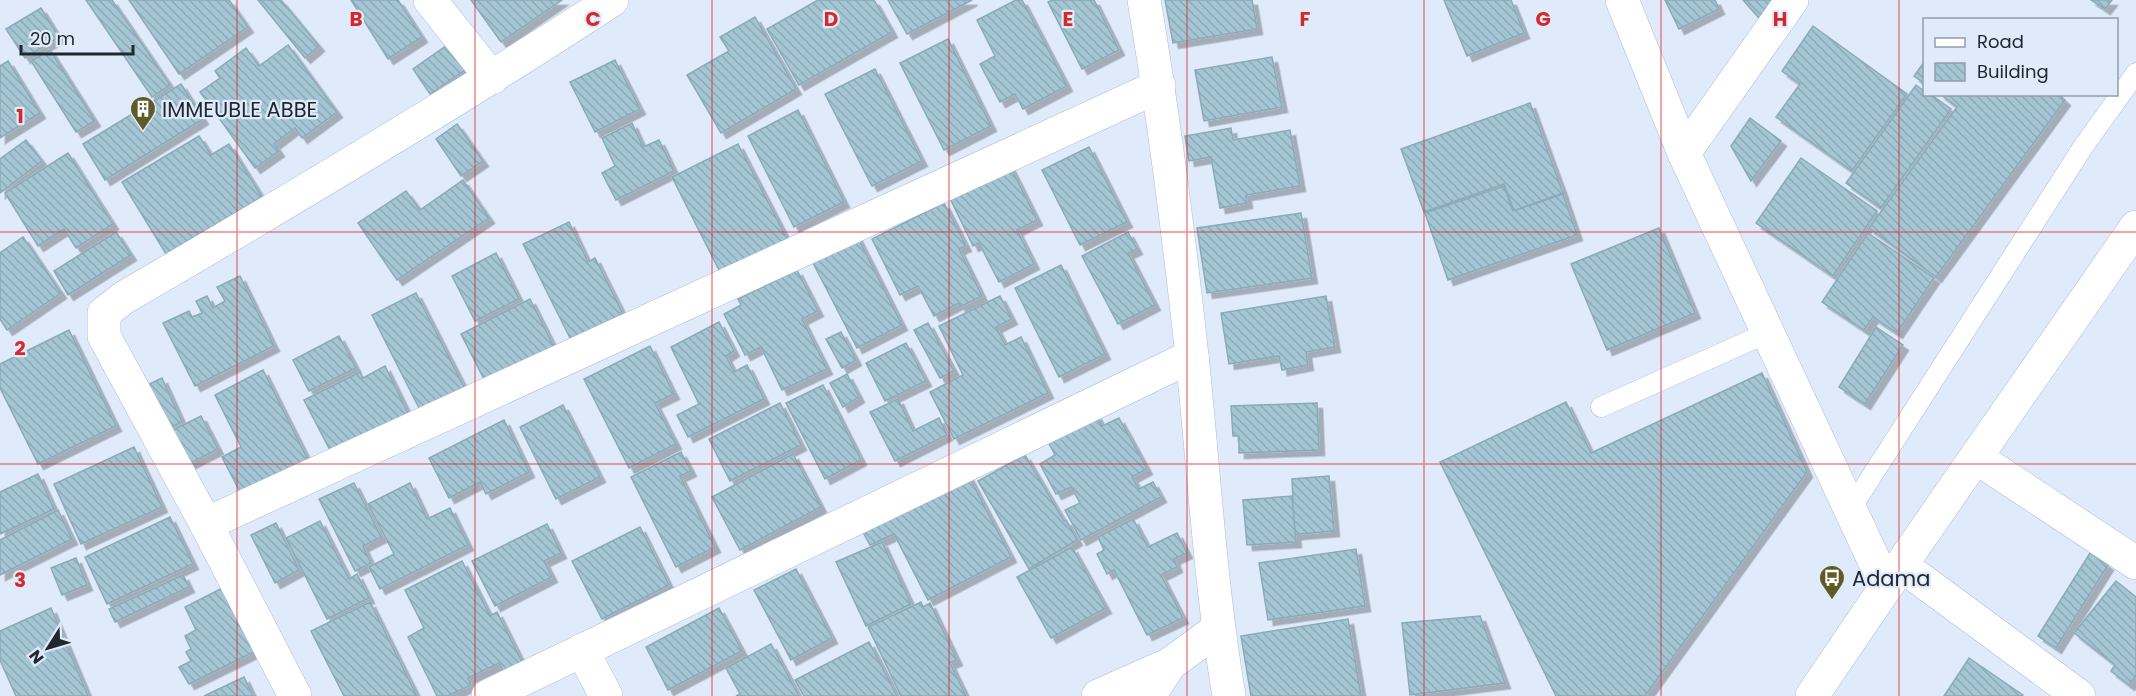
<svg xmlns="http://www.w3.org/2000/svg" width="2136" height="696" font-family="Poppins,sans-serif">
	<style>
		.building { fill: url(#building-back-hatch); stroke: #8aaab8; stroke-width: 1.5; filter: url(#shadow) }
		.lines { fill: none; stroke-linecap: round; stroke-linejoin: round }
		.lane-casing { stroke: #abbdd7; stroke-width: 21 }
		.street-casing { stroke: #abbdd7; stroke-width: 34 }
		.secondary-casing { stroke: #abbdd7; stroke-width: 34 }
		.lane { stroke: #fff; stroke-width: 20 }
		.street { stroke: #fff; stroke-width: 33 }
		.secondary { stroke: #fff; stroke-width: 33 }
		.grid { fill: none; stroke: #d62828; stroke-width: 1.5; stroke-opacity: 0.55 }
		.labels { text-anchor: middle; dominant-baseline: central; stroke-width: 4.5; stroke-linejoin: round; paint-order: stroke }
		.poi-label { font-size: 21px; fill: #202730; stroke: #dfebfb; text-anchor: start }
		.grid-label { font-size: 20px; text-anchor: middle; font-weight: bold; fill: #d62828; stroke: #dfebfb; stroke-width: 4.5; stroke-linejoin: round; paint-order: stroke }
	</style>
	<defs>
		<pattern id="building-back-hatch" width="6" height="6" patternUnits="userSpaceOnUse" patternTransform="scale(1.5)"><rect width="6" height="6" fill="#a4c6d4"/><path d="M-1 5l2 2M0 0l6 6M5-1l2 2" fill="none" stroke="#8daab6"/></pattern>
		<filter id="shadow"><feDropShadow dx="5.5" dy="5.5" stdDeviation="0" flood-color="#0004"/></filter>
	</defs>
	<rect width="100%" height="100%" fill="#dfebfb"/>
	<g class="building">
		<polygon points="86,0 112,0 170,85 152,97"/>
		<polygon points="129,0 229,0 248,27 179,74"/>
		<polygon points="258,0 281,0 319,46 305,58"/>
		<polygon points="351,0 398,0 422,37 388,59"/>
		<polygon points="471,0 562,0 501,42"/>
		<polygon points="818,0 874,0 892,32 799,85 767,29"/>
		<polygon points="888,0 972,0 907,34"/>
		<polygon points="1016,0 1022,0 1067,86 1023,109 1015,94 1000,102 980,64 995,56 977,20"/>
		<polygon points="1052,0 1094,0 1119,50 1082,69 1048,2"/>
		<polygon points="1165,0 1252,0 1257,29 1173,43"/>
		<polygon points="1444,0 1511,0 1524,33 1467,56"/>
		<polygon points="1665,0 1715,0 1719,9 1679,29"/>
		<polygon points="1743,0 1772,0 1759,18"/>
		<polygon points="2091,0 2112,0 2105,9"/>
		<polygon points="41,8 59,37 25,58 6,29"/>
		<polygon points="755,17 796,89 721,133 687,75 729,51 720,37"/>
		<polygon points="1813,26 1907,94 1852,171 1776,117 1800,84 1782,71"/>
		<polygon points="948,39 991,126 944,150 900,63"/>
		<polygon points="450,43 468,68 430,94 413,69"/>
		<polygon points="288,45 337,112 302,138 295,128 274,144 279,151 255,168 200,92 220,78 215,71 246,48 259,66"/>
		<polygon points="50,50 95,121 76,132 31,61"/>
		<polygon points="1272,57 1282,107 1204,121 1195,70"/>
		<polygon points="615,60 640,109 595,132 570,82"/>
		<polygon points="8,61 40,113 0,138 0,66"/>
		<polygon points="1924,62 1924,83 1914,76"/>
		<polygon points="875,69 922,161 872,186 825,94"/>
		<polygon points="181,84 203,119 105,180 83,144"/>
		<polygon points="1916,85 1924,91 1924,94 1930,94 1951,109 1881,208 1846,183"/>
		<polygon points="1940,94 2058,94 2065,100 1936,277 1869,228 1957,107"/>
		<polygon points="1530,103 1563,193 1514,211 1504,184 1424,212 1401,149"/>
		<polygon points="798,110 844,202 794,227 748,136"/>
		<polygon points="1750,118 1781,141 1751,181 1731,146"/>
		<polygon points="632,123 643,147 659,140 674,171 616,200 602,173 615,166 602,138"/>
		<polygon points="457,124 483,161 461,176 436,139"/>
		<polygon points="1231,128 1233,140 1290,130 1300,186 1246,195 1247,203 1220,208 1211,157 1189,161 1185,136"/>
		<polygon points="199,136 211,155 229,144 262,197 166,254 122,182"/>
		<polygon points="26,140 42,161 0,193 0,159"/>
		<polygon points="738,144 787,239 720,272 672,177"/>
		<polygon points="1089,147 1127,222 1080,245 1042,170"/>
		<polygon points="68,153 113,224 76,248 64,229 38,246 5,193"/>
		<polygon points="1801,158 1877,211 1833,276 1756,223"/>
		<polygon points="1007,160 1037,220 1017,230 1034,264 999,282 979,243 973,246 946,190"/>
		<polygon points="463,180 489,218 397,280 358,223 406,191 420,210"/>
		<polygon points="1504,186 1513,211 1563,194 1577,235 1448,280 1425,213"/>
		<polygon points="944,203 966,246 959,249 982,296 960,307 959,303 934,316 918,286 900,295 872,239"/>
		<polygon points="1301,213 1312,278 1207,293 1197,228"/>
		<polygon points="569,222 588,262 595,258 623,314 571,340 523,244"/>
		<polygon points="1659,228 1695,313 1607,350 1571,264"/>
		<polygon points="116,232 131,255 68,295 54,271"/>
		<polygon points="1128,232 1137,249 1128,253 1155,305 1118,324 1082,256"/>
		<polygon points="1868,233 1934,278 1897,333 1873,317 1864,330 1822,302"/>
		<polygon points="856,234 902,325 857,348 810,257"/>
		<polygon points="23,237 61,293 7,330 0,319 0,253"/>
		<polygon points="496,253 519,299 475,321 452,276"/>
		<polygon points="1061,265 1105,354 1059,377 1015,288"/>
		<polygon points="797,270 818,311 802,319 827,369 782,390 761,347 745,355 724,314 741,305 738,299"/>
		<polygon points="240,276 274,346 195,386 163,323 189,311 192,317 202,313 196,301 207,296 213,308 225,301 217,287"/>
		<polygon points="416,293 464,387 420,410 372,315"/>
		<polygon points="1000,296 1012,319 996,327 1005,345 1021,337 1048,393 954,439 930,392 963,375 939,326"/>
		<polygon points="1326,296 1335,347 1306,352 1308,365 1282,370 1279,356 1229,364 1221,313"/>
		<polygon points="530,299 556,351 487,385 461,334"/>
		<polygon points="719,322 734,351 726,356 734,372 747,365 764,399 688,437 677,415 699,404 671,347"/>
		<polygon points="928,323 954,371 940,378 914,330"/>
		<polygon points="1876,327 1903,345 1865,404 1839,387"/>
		<polygon points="69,330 116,426 38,464 0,388 0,364"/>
		<polygon points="841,332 856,360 842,368 826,339"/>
		<polygon points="339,336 356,368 309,391 293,360"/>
		<polygon points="906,343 926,381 885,401 866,363"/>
		<polygon points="650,346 674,394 655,403 676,444 629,468 584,379"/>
		<polygon points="385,366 409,415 332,454 304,400 360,372 363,378"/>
		<polygon points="263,370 308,460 241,494 222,457 241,447 215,395"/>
		<polygon points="1762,373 1807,472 1645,696 1556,696 1440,462 1566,402 1591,453"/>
		<polygon points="847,374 859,397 843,407 830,383"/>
		<polygon points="162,378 182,422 167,429 147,385"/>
		<polygon points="823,385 861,460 825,479 786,403"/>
		<polygon points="898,399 913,431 939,418 947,435 895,461 870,412"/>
		<polygon points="780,403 801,445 730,481 709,439"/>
		<polygon points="1317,403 1319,450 1239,453 1239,436 1233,436 1231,406"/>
		<polygon points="563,405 600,477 556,499 520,427"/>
		<polygon points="1096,414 1102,426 1119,418 1147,469 1132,477 1139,489 1153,482 1161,497 1081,540 1065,510 1080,503 1071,487 1056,494 1040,464 1055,455 1047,440"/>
		<polygon points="201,416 218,449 177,470 161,436"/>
		<polygon points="504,420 529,472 486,494 480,482 449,498 429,458"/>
		<polygon points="134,447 162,507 81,544 54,484"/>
		<polygon points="681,452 691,471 680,476 715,547 676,567 631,477"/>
		<polygon points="793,454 821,507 740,550 712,497"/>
		<polygon points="1025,455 1064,521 1066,520 1077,540 1029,569 978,481"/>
		<polygon points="964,467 1011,557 928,600 894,534 870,545 857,521"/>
		<polygon points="38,474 54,509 0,534 0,492"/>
		<polygon points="1329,476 1334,531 1287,535 1284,502 1293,501 1292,479"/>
		<polygon points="354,483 381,537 363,546 371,563 355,571 319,499"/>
		<polygon points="410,483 427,519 450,508 468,545 380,589 369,567 394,554 368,504"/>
		<polygon points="1292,496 1296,542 1247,545 1243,500"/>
		<polygon points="58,510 72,539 0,575 0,540"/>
		<polygon points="170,517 193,564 107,604 85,557"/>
		<polygon points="1133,519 1148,547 1177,533 1187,553 1174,559 1177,567 1161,575 1183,618 1147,635 1114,570 1107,574 1097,554 1104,550 1098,537"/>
		<polygon points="320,521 349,579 357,574 369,598 327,619 286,538"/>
		<polygon points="276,523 299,570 275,583 251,535"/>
		<polygon points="547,524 561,553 544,561 552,577 495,606 472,561"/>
		<polygon points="640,527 669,585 602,619 572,561"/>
		<polygon points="882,542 911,604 866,626 836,562"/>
		<polygon points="1072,547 1106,608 1051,638 1017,577"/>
		<polygon points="1356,549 1365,606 1268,620 1259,563"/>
		<polygon points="2090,553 2108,565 2056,648 2038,636"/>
		<polygon points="76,558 87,585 62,595 51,568"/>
		<polygon points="462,561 490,616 497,612 522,662 503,671 499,663 468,678 471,685 448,696 437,696 408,637 424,628 405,590"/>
		<polygon points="796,569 832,638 791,660 754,590"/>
		<polygon points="183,575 189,587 115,622 109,609"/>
		<polygon points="2116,581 2136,597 2136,676 2129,685 2111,671 2115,665 2074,633"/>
		<polygon points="232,583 264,647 189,684 179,667 191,661 186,652 191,649 185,636 196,630 185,607"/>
		<polygon points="370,602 417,696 344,696 311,631"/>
		<polygon points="921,602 923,607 930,603 957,660 950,663 966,696 901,696 868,627"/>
		<polygon points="51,608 88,696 16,696 0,660 0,631"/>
		<polygon points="719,608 742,651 668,690 646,647"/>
		<polygon points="1480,616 1505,683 1410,695 1402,623"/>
		<polygon points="1348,619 1361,696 1251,696 1241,636"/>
		<polygon points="869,642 897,696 804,696 795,680"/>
		<polygon points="771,644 799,696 736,696 740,694 726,668"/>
		<polygon points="1969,658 2023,695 2022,696 1944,696"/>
		<polygon points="244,677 253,696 204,696"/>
	</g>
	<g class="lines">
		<defs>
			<g id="lane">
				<polyline points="1601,407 1767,333"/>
				<polyline points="1850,510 2083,147 2136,73"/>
			</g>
			<g id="street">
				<polyline points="430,0 492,78"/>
				<path d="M1144 0C1164 118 1179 237 1192 356 1204 470 1210 584 1229 696"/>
				<polyline points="1622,0 1684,153 1886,586"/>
				<polyline points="1684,153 1792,0"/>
				<polyline points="1977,458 2136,563"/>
				<polyline points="206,524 1159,86"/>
				<polyline points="1901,565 2079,696"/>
				<polyline points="582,650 606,696"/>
				<path d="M295 696 206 524 104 336V313L125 297C290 201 453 104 612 0"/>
				<polyline points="488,696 1192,356"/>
				<polyline points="1098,696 1170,664"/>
				<polyline points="1149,696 1170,664 1218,629"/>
			</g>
			<path id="secondary" d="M1812 696C1918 538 2028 383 2136 227"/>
		</defs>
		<use href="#lane" class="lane-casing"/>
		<use href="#street" class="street-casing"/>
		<use href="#secondary" class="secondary-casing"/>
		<use href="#lane" class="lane"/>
		<use href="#street" class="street"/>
		<use href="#secondary" class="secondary"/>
	</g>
	<path class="grid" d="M237 0V696M475 0V696M712 0V696M949 0V696M1187 0V696M1424 0V696M1661 0V696M1899 0V696M0 232H2136M0 464H2136"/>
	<defs>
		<symbol id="building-pin" viewBox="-11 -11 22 30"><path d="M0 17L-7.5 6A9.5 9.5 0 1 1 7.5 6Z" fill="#5f5b28" stroke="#dfebfb"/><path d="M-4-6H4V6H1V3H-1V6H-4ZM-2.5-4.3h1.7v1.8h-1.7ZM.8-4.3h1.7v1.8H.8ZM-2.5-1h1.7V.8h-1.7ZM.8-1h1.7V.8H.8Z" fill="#fff"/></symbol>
		<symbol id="bus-pin" viewBox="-11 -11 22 30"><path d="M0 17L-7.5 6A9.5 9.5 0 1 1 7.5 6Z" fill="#5f5b28" stroke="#dfebfb"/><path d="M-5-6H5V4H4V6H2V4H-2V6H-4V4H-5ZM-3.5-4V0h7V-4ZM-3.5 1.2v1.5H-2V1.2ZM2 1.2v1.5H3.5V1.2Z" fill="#fff"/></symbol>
	</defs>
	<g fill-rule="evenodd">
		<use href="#building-pin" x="128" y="94" width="30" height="40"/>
		<use href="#bus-pin" x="1817" y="563" width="30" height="40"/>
	</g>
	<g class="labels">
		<g class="poi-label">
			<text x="162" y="109">IMMEUBLE ABBE</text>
			<text x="1852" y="578">Adama</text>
		</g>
	</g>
	<g class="grid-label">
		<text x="356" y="26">B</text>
		<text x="593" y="26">C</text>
		<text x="831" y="26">D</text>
		<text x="1068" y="26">E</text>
		<text x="1305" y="26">F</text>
		<text x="1543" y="26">G</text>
		<text x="1780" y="26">H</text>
		<text x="20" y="123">1</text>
		<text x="20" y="355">2</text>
		<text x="20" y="587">3</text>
	</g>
	<rect x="1923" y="18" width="195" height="78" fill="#dfebfb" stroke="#939daa" stroke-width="1.5"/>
	<rect x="1935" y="38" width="30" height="9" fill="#ffffff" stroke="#939daa" stroke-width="1.5"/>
	<text x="1977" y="48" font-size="18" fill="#202730">Road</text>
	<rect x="1935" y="63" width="30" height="18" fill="url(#building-back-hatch)" stroke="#939daa" stroke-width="1.5"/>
	<text x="1977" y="78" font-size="18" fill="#202730">Building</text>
	<g transform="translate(48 648) rotate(233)" stroke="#dfebfb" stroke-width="4.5" paint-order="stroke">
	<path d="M0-4.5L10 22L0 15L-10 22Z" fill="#202730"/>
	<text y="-9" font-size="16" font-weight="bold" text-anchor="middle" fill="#202730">N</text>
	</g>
	<path d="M21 45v9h112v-9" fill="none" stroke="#202730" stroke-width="3"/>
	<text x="30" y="45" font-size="18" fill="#202730" stroke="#dfebfb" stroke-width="4.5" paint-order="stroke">20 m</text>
</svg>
